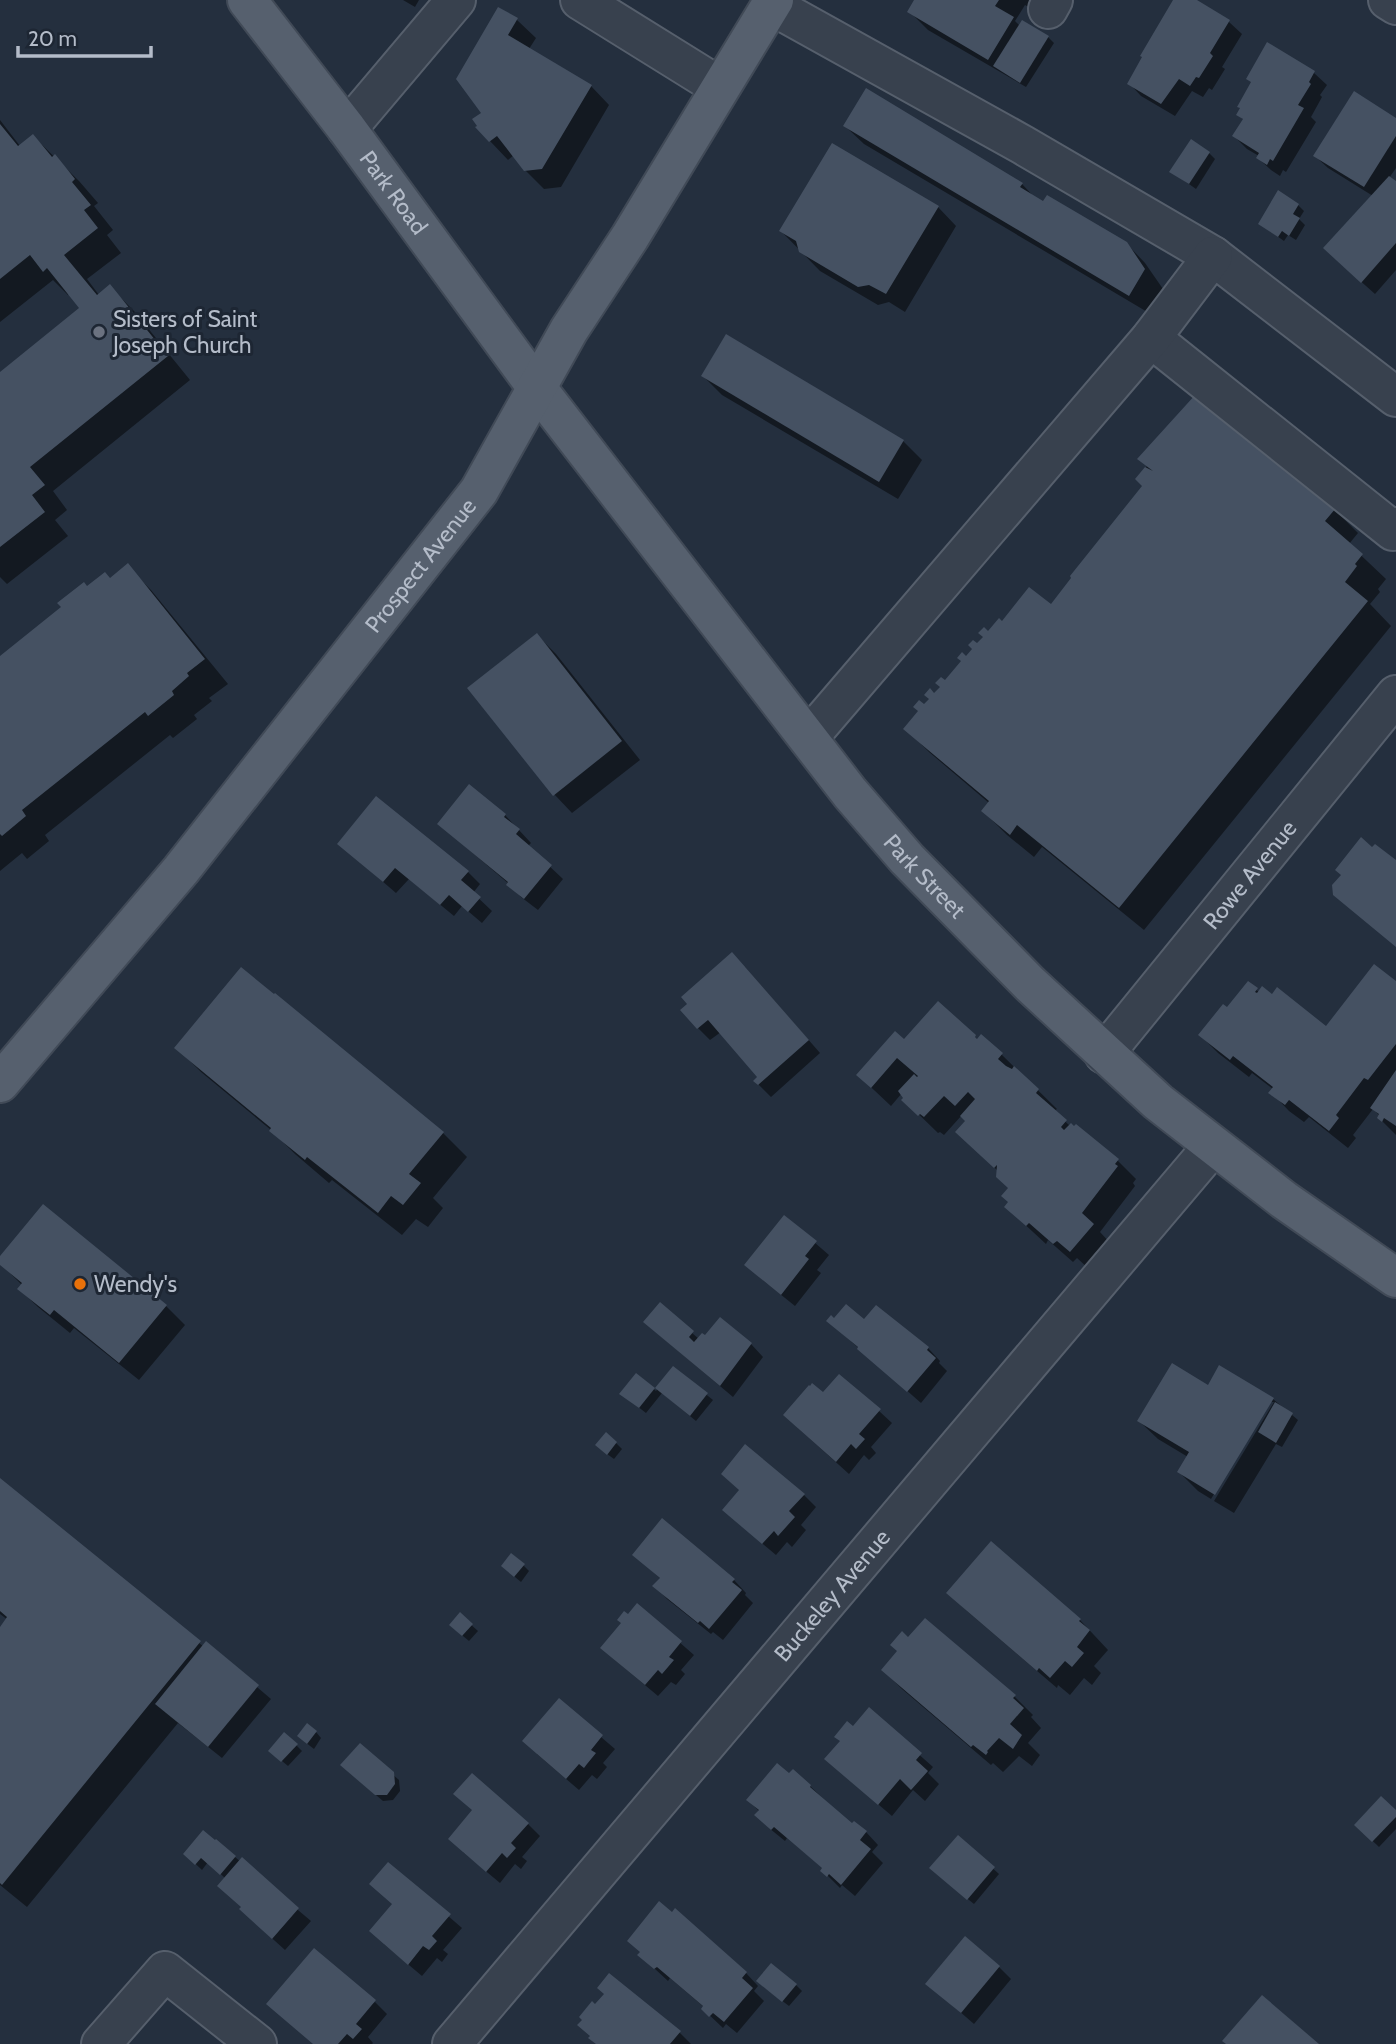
<svg xmlns="http://www.w3.org/2000/svg" width="1396" height="2044" font-family="Cabin,sans-serif">
	<style>
		.shadow { fill: #0007 }
		.building { fill: #455162 }
		.lines { fill: none; stroke-linecap: round; stroke-linejoin: round }
		.minor-casing { stroke: #565f6c; stroke-width: 42 }
		.major-casing { stroke: #414a57; stroke-width: 42 }
		.minor { stroke: #38414e; stroke-width: 38 }
		.major { stroke: #56606e; stroke-width: 38 }
		.worship-dot { fill: #6b7280; stroke: #1d2633; stroke-width: 2.5 }
		.food-dot { fill: #e8710a; stroke: #1d2633; stroke-width: 2.5 }
		.labels { text-anchor: middle; dominant-baseline: central; stroke-width: 6; stroke-linejoin: round; paint-order: stroke }
		.street-label { font-size: 23px; fill: #b4bcc9; stroke: #1d2633 }
		.poi-label { font-size: 23px; fill: #b4bcc9; stroke: #1d2633; text-anchor: start }
	</style>
	<rect width="100%" height="100%" fill="#242f3e"/>
	<g class="shadow">
		<polygon points="403,0 419,0 415,7"/>
		<polygon points="916,0 1056,0 1046,17 1025,5 1015,21 1020,26 1048,37 1054,43 1026,87 928,30 909,11"/>
		<polygon points="1175,0 1194,0 1229,22 1242,34 1222,67 1225,69 1212,90 1209,88 1203,97 1192,91 1175,116 1141,96 1129,83"/>
		<polygon points="498,9 517,20 536,38 529,49 591,86 609,105 561,187 544,189 525,170 514,155 508,160 490,141 483,114"/>
		<polygon points="1268,45 1314,73 1327,85 1320,95 1322,97 1311,117 1316,122 1286,172 1283,170 1280,176 1271,170 1258,158 1259,156 1247,149 1234,136 1244,120 1239,115"/>
		<polygon points="0,120 20,146 33,136 79,181 98,203 94,206 113,230 107,235 121,253 87,279 99,295 110,287 134,311 190,380 53,491 67,510 55,520 68,536 7,584 0,577 0,374 82,309 69,293 68,295 53,280 0,322"/>
		<polygon points="1396,120 1396,168 1389,178 1396,184 1396,270 1375,294 1338,261 1373,196 1328,168 1315,156"/>
		<polygon points="845,126 1022,184 1036,199 1126,243 1145,263 1163,289 1149,313 864,144"/>
		<polygon points="1209,153 1215,159 1196,189 1172,172"/>
		<polygon points="1298,205 1304,211 1299,219 1305,225 1296,240 1288,235 1284,241 1260,224"/>
		<polygon points="938,207 956,226 905,312 889,302 878,305 820,271 781,231"/>
		<polygon points="703,376 903,441 922,460 898,499 722,395"/>
		<polygon points="1147,466 1334,509 1358,533 1349,544 1386,579 1378,589 1380,592 1370,604 1391,626 1144,930 1042,847 1034,857 1007,835 983,811 989,803 929,752 905,728 988,634 1002,623 1051,606 1144,486 1137,479"/>
		<polygon points="127,566 151,590 228,684 209,698 212,701 194,715 197,719 173,738 170,735 45,835 49,841 27,859 22,853 0,871 0,658 87,588 110,580"/>
		<polygon points="537,635 556,654 640,760 572,813 554,794"/>
		<polygon points="505,815 531,843 528,846 563,879 538,910 521,897 509,884 439,824"/>
		<polygon points="339,844 468,872 480,884 473,893 492,911 482,923 462,906 454,916 409,879 396,893"/>
		<polygon points="745,967 820,1053 771,1097 755,1081 760,1077 721,1032 710,1040 698,1028"/>
		<polygon points="1396,984 1396,1135 1379,1118 1380,1116 1373,1109 1353,1135 1356,1138 1348,1148 1309,1117 1304,1122 1289,1111 1271,1092 1273,1089 1252,1073 1249,1077 1218,1053 1200,1035 1228,1010 1256,990 1326,1028"/>
		<polygon points="938,1004 978,1040 1002,1055 1057,1109 1054,1111 1070,1126 1074,1129 1077,1126 1118,1161 1136,1179 1133,1183 1135,1186 1100,1232 1111,1244 1089,1269 1077,1258 1073,1262 1048,1240 1046,1244 1006,1207 1010,1203 1010,1188 998,1171 976,1150 967,1121 962,1115 944,1135 940,1132 938,1133 904,1100 902,1093 891,1106 858,1075 905,1041"/>
		<polygon points="177,1048 443,1133 467,1157 433,1198 443,1208 428,1227 416,1219 402,1235 332,1180 329,1183 295,1154 271,1130 201,1072"/>
		<polygon points="44,1206 166,1306 185,1325 139,1380 74,1328 70,1333 38,1307 19,1289 22,1285 0,1263 0,1259"/>
		<polygon points="785,1217 829,1255 817,1270 821,1273 795,1306 759,1277"/>
		<polygon points="828,1321 864,1322 928,1348 940,1361 939,1363 947,1371 921,1403"/>
		<polygon points="651,1328 692,1333 699,1339 751,1344 763,1357 733,1397"/>
		<polygon points="673,1368 713,1400 696,1421 662,1393 646,1413 628,1399 636,1375 656,1391"/>
		<polygon points="823,1394 879,1411 892,1423 871,1447 876,1453 869,1460 864,1455 849,1474 798,1428"/>
		<polygon points="1273,1399 1298,1420 1282,1447 1276,1444 1234,1513 1214,1501 1274,1402 1270,1402 1211,1499 1198,1491 1179,1472 1188,1457 1158,1439 1139,1421"/>
		<polygon points="616,1443 622,1449 614,1459 603,1451"/>
		<polygon points="0,1480 204,1647 207,1644 271,1699 222,1758 178,1723 27,1907 0,1885 0,1629 8,1620 0,1614"/>
		<polygon points="804,1495 816,1507 801,1525 806,1530 792,1547 787,1542 776,1555 737,1522"/>
		<polygon points="634,1555 734,1580 746,1593 745,1595 753,1603 723,1640 713,1632 711,1634 667,1599 655,1586 661,1579"/>
		<polygon points="523,1565 529,1571 521,1582 509,1572"/>
		<polygon points="948,1593 1080,1620 1108,1650 1094,1666 1101,1673 1092,1685 1084,1678 1070,1695 1058,1685 1057,1688 967,1611"/>
		<polygon points="638,1606 694,1655 681,1670 685,1674 676,1685 671,1682 658,1696 615,1660 628,1616"/>
		<polygon points="460,1615 478,1631 469,1641 457,1631"/>
		<polygon points="925,1620 1015,1697 1033,1715 1031,1717 1041,1728 1028,1743 1040,1755 1032,1766 1019,1756 1003,1772 993,1763 991,1765 902,1689 883,1670"/>
		<polygon points="559,1701 615,1749 603,1763 607,1767 597,1779 592,1775 579,1790 537,1754"/>
		<polygon points="869,1710 933,1767 928,1773 939,1784 925,1801 913,1790 892,1816 839,1771 853,1729"/>
		<polygon points="316,1732 321,1738 314,1749 305,1742"/>
		<polygon points="285,1734 302,1751 288,1766 276,1756"/>
		<polygon points="348,1771 392,1774 399,1780 400,1791 393,1800 383,1801"/>
		<polygon points="789,1775 810,1786 852,1826 866,1832 878,1845 872,1852 883,1863 855,1896 842,1885 840,1888 822,1870 824,1869 787,1838 785,1841 769,1828 760,1812 748,1800"/>
		<polygon points="1396,1812 1396,1829 1379,1847 1356,1825"/>
		<polygon points="528,1824 540,1836 522,1857 527,1861 521,1869 515,1864 500,1883 463,1852"/>
		<polygon points="958,1837 999,1874 974,1904 937,1874"/>
		<polygon points="216,1841 311,1921 285,1950 254,1922 243,1908 226,1879 208,1862 202,1870 185,1854"/>
		<polygon points="388,1864 462,1928 443,1950 448,1954 442,1962 437,1958 422,1976 384,1944 394,1905"/>
		<polygon points="640,1955 746,1973 758,1986 754,1991 764,2001 737,2033 726,2024 723,2028 703,2009 704,2007 670,1978 668,1981"/>
		<polygon points="999,1967 1011,1979 974,2024 928,1984"/>
		<polygon points="796,1985 802,1991 789,2006 764,1987"/>
		<polygon points="605,1995 680,2033 691,2044 596,2044 596,2006"/>
		<polygon points="375,2002 387,2014 368,2037 373,2043 372,2044 313,2044"/>
	</g>
	<g class="building">
		<polygon points="914,0 999,0 995,6 1014,17 988,60 907,12"/>
		<polygon points="1173,0 1197,0 1230,20 1210,53 1213,56 1199,78 1196,77 1190,86 1179,79 1161,104 1127,84 1142,57 1140,56"/>
		<polygon points="498,7 518,18 508,35 592,85 542,169 524,171 497,136 489,142 475,127 477,126 472,119 481,113 456,79"/>
		<polygon points="1022,20 1049,36 1020,83 993,66"/>
		<polygon points="1267,42 1315,71 1309,82 1311,84 1298,105 1304,108 1273,161 1270,159 1267,165 1256,158 1259,153 1232,136 1243,119 1236,115 1240,108 1237,107 1251,82 1246,79"/>
		<polygon points="866,88 1023,183 1020,187 1043,201 1047,195 1127,242 1145,269 1129,296 843,126"/>
		<polygon points="1354,91 1396,118 1396,136 1364,187 1313,156"/>
		<polygon points="0,124 18,146 33,134 52,157 55,154 75,179 72,182 91,205 84,210 98,228 64,255 97,295 110,284 168,356 30,467 45,485 32,495 45,512 0,547 0,372 79,308 47,268 43,272 30,255 0,279"/>
		<polygon points="1191,139 1210,152 1189,184 1169,172"/>
		<polygon points="832,143 939,206 886,294 869,285 858,287 799,252 796,241 779,231"/>
		<polygon points="1389,176 1396,181 1396,243 1361,283 1323,248"/>
		<polygon points="1278,190 1299,204 1293,214 1300,218 1289,236 1282,231 1278,237 1258,224"/>
		<polygon points="726,334 904,440 879,482 701,376"/>
		<polygon points="1196,394 1336,508 1325,521 1363,554 1355,564 1357,566 1345,582 1368,601 1119,908 1017,825 1010,835 981,811 989,801 903,729 918,711 913,707 919,700 924,704 929,699 924,695 930,688 934,693 940,687 935,683 941,677 945,680 961,661 957,658 962,652 966,656 972,649 968,645 973,640 977,643 983,637 978,633 984,627 988,631 999,618 1002,621 1029,587 1051,604 1071,578 1070,576 1142,486 1135,479 1145,467 1153,471 1137,459"/>
		<polygon points="128,563 205,659 187,673 189,676 172,691 174,695 148,716 145,712 22,810 26,816 2,836 0,834 0,656 61,607 57,603 84,582 87,586 105,572 110,578"/>
		<polygon points="537,633 622,741 553,796 467,688"/>
		<polygon points="469,784 506,814 504,817 520,829 516,834 552,865 524,899 506,885 508,882 437,824"/>
		<polygon points="376,796 469,871 461,880 481,897 468,912 449,895 440,905 395,868 383,882 337,844"/>
		<polygon points="1361,837 1372,847 1375,844 1396,860 1396,947 1333,895 1332,885 1341,875 1335,870"/>
		<polygon points="732,952 809,1040 758,1085 753,1081 757,1077 708,1020 697,1029 680,1010 687,1004 681,997"/>
		<polygon points="1374,964 1396,981 1396,1044 1368,1080 1364,1078 1336,1115 1339,1118 1329,1131 1289,1100 1285,1105 1268,1093 1273,1087 1233,1056 1230,1060 1198,1035 1223,1004 1227,1007 1248,981 1258,988 1255,992 1257,993 1262,986 1272,994 1277,987 1326,1026"/>
		<polygon points="241,967 274,994 275,993 444,1132 409,1174 421,1183 403,1205 391,1196 378,1213 307,1157 305,1160 269,1131 271,1128 174,1048"/>
		<polygon points="938,1001 976,1035 975,1037 977,1039 981,1034 1003,1053 998,1059 1006,1066 1012,1069 1014,1066 1039,1089 1036,1093 1067,1120 1061,1127 1064,1130 1071,1123 1074,1126 1076,1124 1119,1159 1115,1164 1118,1166 1082,1213 1094,1224 1070,1252 1057,1241 1053,1244 1029,1223 1026,1226 1004,1207 1008,1202 1001,1196 1008,1188 996,1177 997,1165 994,1168 955,1132 965,1121 960,1116 975,1099 968,1092 955,1106 944,1096 924,1117 920,1114 918,1116 901,1100 903,1098 898,1091 914,1074 917,1077 918,1076 897,1058 871,1088 856,1075 895,1031 904,1039"/>
		<polygon points="1396,1070 1396,1126 1384,1118 1382,1122 1377,1118 1379,1114 1370,1108"/>
		<polygon points="43,1204 167,1305 119,1363 54,1310 50,1315 17,1289 22,1283 0,1265 0,1256"/>
		<polygon points="784,1215 817,1241 805,1256 809,1259 781,1295 744,1265"/>
		<polygon points="660,1302 694,1331 689,1337 694,1342 702,1333 705,1335 720,1317 752,1343 720,1386 643,1322"/>
		<polygon points="846,1304 864,1319 876,1305 929,1347 927,1350 936,1358 907,1392 857,1349 858,1347 826,1321 831,1315 834,1318"/>
		<polygon points="1172,1363 1208,1385 1219,1365 1274,1398 1215,1495 1177,1472 1189,1452 1137,1421"/>
		<polygon points="673,1366 708,1393 690,1416 655,1388"/>
		<polygon points="636,1373 655,1388 639,1408 619,1394"/>
		<polygon points="839,1374 881,1409 859,1434 865,1439 856,1449 851,1444 836,1462 783,1415 809,1385 810,1386 812,1383 823,1392"/>
		<polygon points="1275,1402 1293,1413 1276,1443 1258,1432"/>
		<polygon points="606,1432 617,1442 607,1455 595,1445"/>
		<polygon points="745,1444 805,1494 789,1511 795,1517 778,1536 774,1531 762,1544 722,1510 739,1490 721,1474"/>
		<polygon points="0,1478 201,1641 2,1885 0,1883 0,1627 7,1617 0,1611"/>
		<polygon points="662,1518 735,1579 732,1582 742,1590 709,1629 700,1621 698,1623 652,1586 660,1578 632,1555"/>
		<polygon points="991,1541 1081,1619 1079,1621 1090,1630 1077,1647 1084,1653 1072,1667 1065,1661 1050,1678 1039,1668 1037,1671 946,1593"/>
		<polygon points="511,1553 525,1564 514,1577 501,1566"/>
		<polygon points="637,1603 682,1641 669,1657 674,1660 662,1674 658,1670 645,1685 600,1648 621,1623 617,1620 624,1611 628,1614"/>
		<polygon points="460,1612 473,1624 462,1636 449,1625"/>
		<polygon points="925,1618 1016,1695 1013,1698 1024,1708 1010,1724 1022,1735 1013,1749 999,1738 987,1751 988,1752 986,1755 973,1745 971,1747 881,1670 897,1651 890,1645 902,1631 908,1637"/>
		<polygon points="206,1641 259,1685 208,1747 155,1704"/>
		<polygon points="559,1698 603,1735 591,1750 596,1753 587,1764 584,1768 579,1764 566,1779 522,1741"/>
		<polygon points="869,1707 922,1753 916,1760 928,1771 911,1790 900,1779 878,1805 824,1759 840,1741 834,1737 847,1721 853,1726"/>
		<polygon points="307,1723 317,1731 307,1744 297,1736"/>
		<polygon points="284,1732 298,1744 281,1762 268,1751"/>
		<polygon points="360,1743 394,1772 395,1784 387,1795 375,1795 340,1765"/>
		<polygon points="777,1763 789,1773 793,1769 811,1785 810,1787 852,1823 854,1821 867,1831 860,1840 871,1849 841,1885 829,1874 827,1877 820,1871 822,1868 774,1827 771,1830 754,1815 759,1810 746,1800"/>
		<polygon points="472,1773 529,1823 511,1843 516,1848 507,1858 502,1853 486,1872 448,1839 472,1810 453,1794"/>
		<polygon points="1381,1796 1396,1810 1396,1817 1372,1842 1354,1825"/>
		<polygon points="203,1830 215,1840 216,1839 236,1856 220,1875 201,1858 195,1865 183,1854"/>
		<polygon points="958,1835 995,1867 967,1900 929,1868"/>
		<polygon points="242,1857 299,1908 272,1939 239,1909 241,1907 217,1886"/>
		<polygon points="388,1862 451,1914 432,1936 437,1941 429,1950 423,1946 408,1965 369,1931 392,1904 369,1884"/>
		<polygon points="659,1901 672,1912 675,1908 747,1972 742,1978 753,1988 724,2022 713,2013 709,2017 701,2009 703,2006 657,1967 654,1969 637,1955 640,1952 627,1941"/>
		<polygon points="965,1936 1000,1966 961,2013 925,1984"/>
		<polygon points="314,1948 376,2000 356,2024 362,2029 353,2039 347,2034 338,2044 313,2044 266,2004"/>
		<polygon points="771,1963 797,1984 782,2002 756,1981"/>
		<polygon points="609,1973 681,2031 670,2044 596,2044 588,2038 590,2036 577,2025 582,2020 579,2017 592,2001 595,2004 604,1994 597,1988"/>
		<polygon points="1262,1995 1319,2044 1226,2044 1222,2041"/>
	</g>
	<g class="lines">
		<defs>
			<g id="minor">
				<polyline points="580,0 720,87"/>
				<polyline points="1388,0 1396,5"/>
				<polyline points="771,5 1023,145 1213,256 1396,397"/>
				<polyline points="1048,9 1053,0"/>
				<polyline points="347,129 456,0"/>
				<polyline points="1151,338 1393,531 1396,527"/>
				<polyline points="808,738 1151,338 1213,256"/>
				<path id="s1" d="M1104 1054 1396 695"/>
				<polyline points="101,2044 165,1971 257,2044"/>
				<path id="s2" d="M452 2044 1213 1146"/>
			</g>
			<g id="major">
				<path id="s3" d="M247 0 347 129 537 388 850 793 907 859 1030 984 1158 1102 1284 1200 1396 1278"/>
				<path id="s4" d="M0 1083 181 870 479 491 569 330 630 237 774 0"/>
			</g>
		</defs>
		<use href="#minor" class="minor-casing"/>
		<use href="#major" class="major-casing"/>
		<use href="#minor" class="minor"/>
		<use href="#major" class="major"/>
	</g>
	<circle class="worship-dot" cx="99" cy="332" r="7"/>
	<circle class="food-dot" cx="80" cy="1284" r="7"/>
	<g class="labels">
		<g class="street-label">
			<text stroke="none"><textPath href="#s3" startOffset="242">Park Road</textPath></text>
			<text stroke="none"><textPath href="#s4" startOffset="667">Prospect Avenue</textPath></text>
			<text stroke="none"><textPath href="#s1" startOffset="231">Rowe Avenue</textPath></text>
			<text stroke="none"><textPath href="#s3" startOffset="1108">Park Street</textPath></text>
			<text stroke="none"><textPath href="#s2" startOffset="588">Buckeley Avenue</textPath></text>
		</g>
		<g class="poi-label">
			<text x="113" y="319">Sisters of Saint<tspan x="113" dy="26">Joseph Church</tspan></text>
			<text x="94" y="1284">Wendy's</text>
		</g>
	</g>
	<path d="M18 46v10h133v-10" fill="none" stroke="#b4bcc9" stroke-width="3.5"/>
	<text x="28" y="46" font-size="21" fill="#b4bcc9" stroke="#1d2633" stroke-width="5" paint-order="stroke">20 m</text>
</svg>
